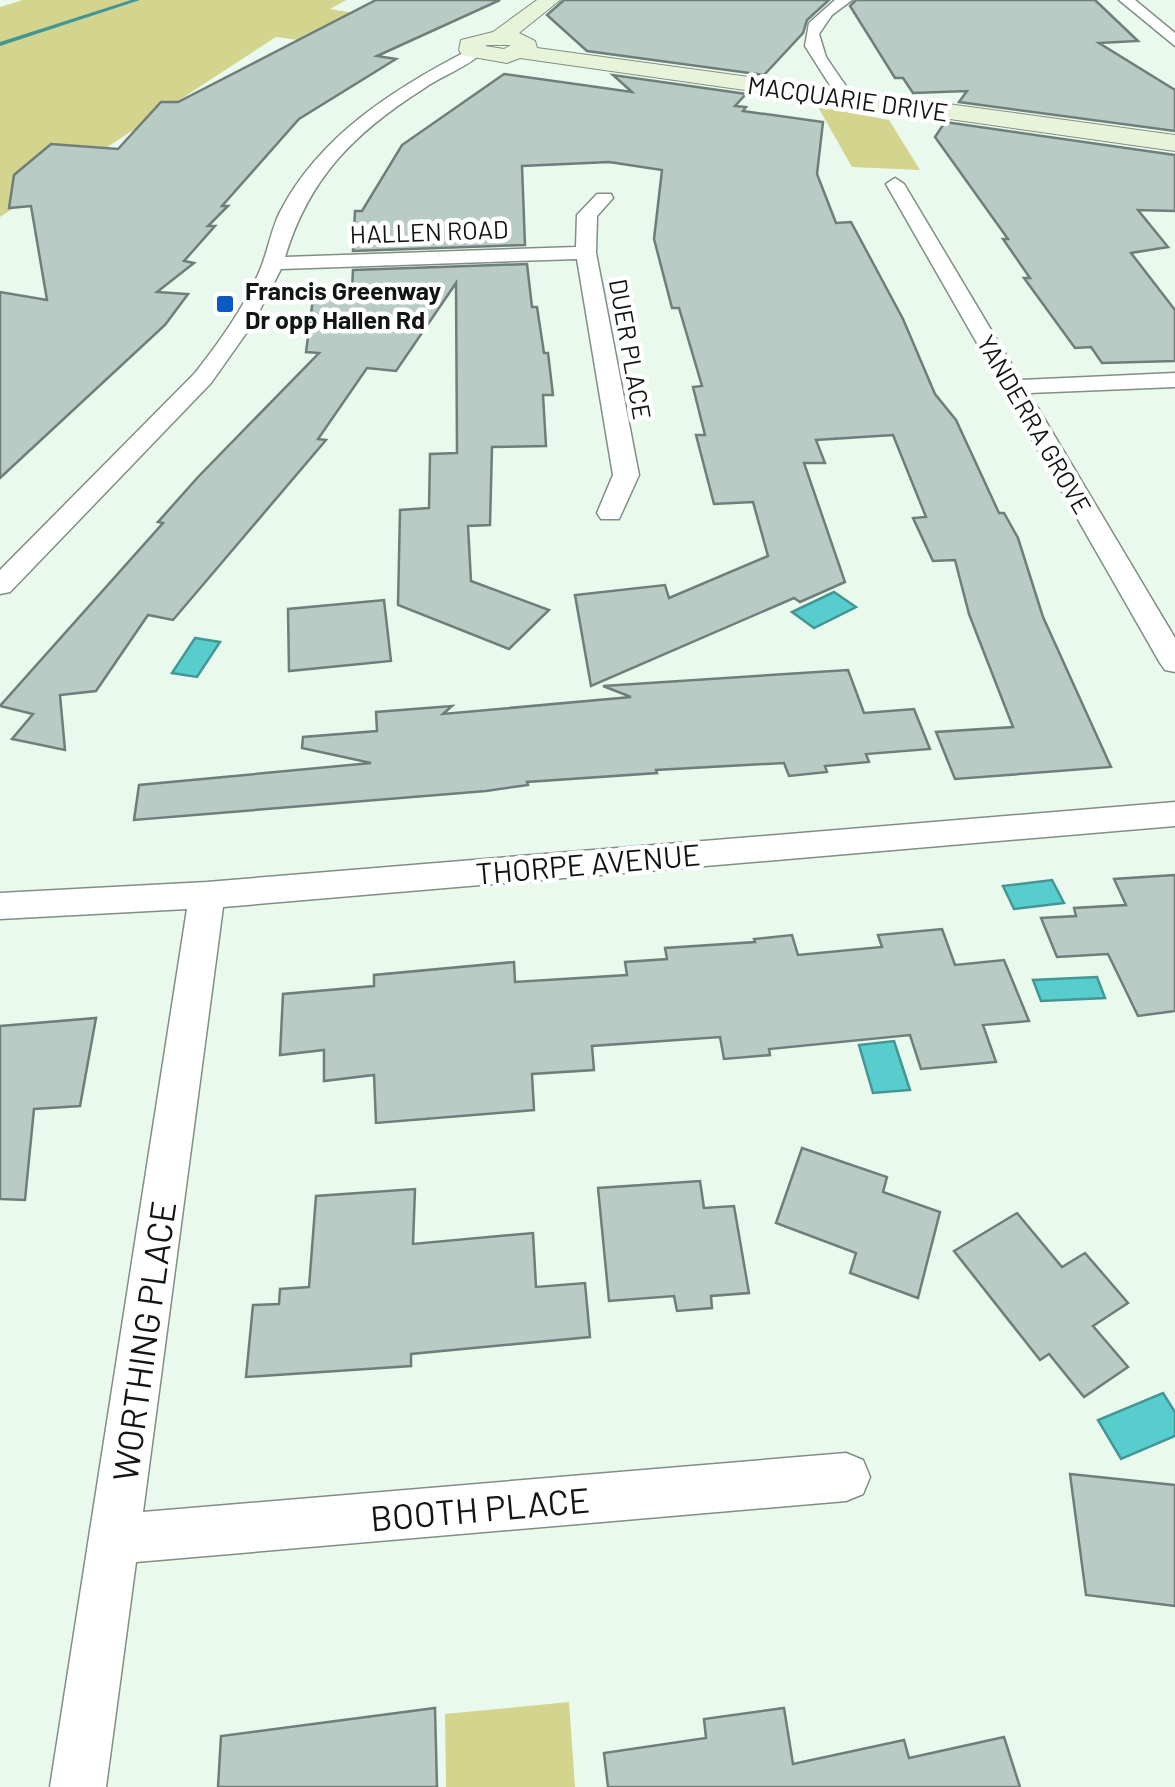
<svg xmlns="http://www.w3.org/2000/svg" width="1175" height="1787" font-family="Barlow,sans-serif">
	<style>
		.green { fill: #d3d48e }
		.water { fill: #57cecd; stroke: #429795; stroke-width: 2.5 }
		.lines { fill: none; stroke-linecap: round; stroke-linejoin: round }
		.stream { fill: #429795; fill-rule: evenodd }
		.building { fill: #b8cbc4; stroke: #6e7f79; stroke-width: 2.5 }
		.minor-casing { stroke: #808e83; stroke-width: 3 }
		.secondary-casing { stroke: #808e83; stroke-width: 2 }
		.minor { fill: #fff; fill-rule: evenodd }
		.secondary { fill: #e7f4da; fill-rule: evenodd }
		.poi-dot { fill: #095ac4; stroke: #fff; stroke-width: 4 }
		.labels { text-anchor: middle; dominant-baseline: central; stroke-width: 9; stroke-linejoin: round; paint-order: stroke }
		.far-street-label { font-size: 25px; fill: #111612; stroke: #fff }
		.far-poi-label { font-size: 25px; font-weight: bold; fill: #111612; stroke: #fff; text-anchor: start }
		.street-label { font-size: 30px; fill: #111612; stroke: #fff }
		.near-street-label { font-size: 35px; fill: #111612; stroke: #fff }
	</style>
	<rect width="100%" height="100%" fill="#eaf9ed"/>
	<g class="green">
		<polygon points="23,0 346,0 330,9 427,25 386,52 276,37 0,217 0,7"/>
		<polygon points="818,107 889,120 920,170 852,167"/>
		<polygon points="569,1702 575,1787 446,1787 445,1714"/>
	</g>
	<g class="water">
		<polygon points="834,592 856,607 814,628 792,612"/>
		<polygon points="195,638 220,642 197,677 172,673"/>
		<polygon points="1052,880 1064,903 1014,909 1003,886"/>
		<polygon points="1097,977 1105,998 1041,1001 1033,980"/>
		<polygon points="894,1041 910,1090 873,1093 859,1045"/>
		<polygon points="1163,1393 1175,1412 1175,1436 1121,1459 1098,1420"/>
	</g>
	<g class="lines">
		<polygon class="stream" points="131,0 140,0 0,46 0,42"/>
	</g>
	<g class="building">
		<polygon points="376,0 500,0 377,56 396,59 299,119 222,206 228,206 208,226 215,226 184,261 194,263 157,292 188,294 165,325 0,478 0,292 47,300 31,206 9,208 14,175 51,144 118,149 161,102 178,102"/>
		<polygon points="564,0 829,0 807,20 803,33 764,75 587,51 547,15"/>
		<polygon points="856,0 1095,0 1138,41 1099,43 1175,90 1175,131 959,102 967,91 913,93 903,78 895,78 850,6"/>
		<polygon points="504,74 632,92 613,75 746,94 735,106 746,107 743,111 823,122 817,174 836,223 851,222 903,319 935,394 956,420 999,513 1004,513 1018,538 1043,617 1111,767 955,779 936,732 1013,727 969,614 955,560 933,561 913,518 926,517 893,435 816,440 825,463 804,463 845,582 800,602 794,598 591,686 575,595 665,585 669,598 768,556 753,502 714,504 696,435 705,435 693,387 702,386 679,308 672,308 654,239 662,170 609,162 522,166 525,245 353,251 355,211 362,211 402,145"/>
		<polygon points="945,122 1175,155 1175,211 1138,210 1168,247 1131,253 1175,310 1175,361 1102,363 1091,347 1075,348 1024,278 1030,278 1003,239 1008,239 935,137"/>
		<polygon points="527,264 532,307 537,307 544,353 548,353 553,395 543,395 546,446 492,447 490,525 468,526 471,581 549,610 509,649 398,605 400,510 429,508 430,454 457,453 456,283 396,371 367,368 318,439 326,440 173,620 148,615 96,691 60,695 65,750 12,739 33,714 0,706 163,523 158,522 198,477 319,353 306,352 314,291 352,289 353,270"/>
		<polygon points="384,600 391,661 289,671 288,609"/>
		<polygon points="848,670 864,713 914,709 930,749 866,754 869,762 825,766 827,772 789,776 784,763 656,770 657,773 527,782 528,785 486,791 134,820 139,785 371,763 302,748 303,737 377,731 376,712 452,706 443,714 631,697 603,686"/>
		<polygon points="1175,875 1175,1011 1138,1016 1108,954 1057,957 1041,918 1076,916 1074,908 1126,905 1114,879"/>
		<polygon points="942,929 955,965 1004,960 1029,1021 983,1025 996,1062 921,1069 910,1035 769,1049 770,1055 724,1059 720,1037 592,1046 594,1070 532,1074 534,1110 376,1123 374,1075 324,1081 324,1050 280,1055 283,994 374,986 374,975 514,962 515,982 627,975 625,962 667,959 665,948 755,942 754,939 792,935 798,955 882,947 878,935"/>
		<polygon points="96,1018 80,1106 34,1109 25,1200 0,1199 0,1026"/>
		<polygon points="802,1148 887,1177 883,1192 940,1212 918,1298 850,1273 856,1253 776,1223"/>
		<polygon points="700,1181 704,1208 734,1206 749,1293 711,1296 712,1308 677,1311 674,1296 609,1301 598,1188"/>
		<polygon points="415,1189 413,1244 533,1233 536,1287 585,1283 590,1337 411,1354 411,1366 246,1377 253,1305 279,1304 280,1289 309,1287 316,1196"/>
		<polygon points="1017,1213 1062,1267 1085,1253 1128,1303 1093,1326 1128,1367 1084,1397 1049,1354 1040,1360 954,1251"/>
		<polygon points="1070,1474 1175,1485 1175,1606 1086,1595"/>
		<polygon points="435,1708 437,1787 218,1787 221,1736"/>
		<polygon points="784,1708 793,1764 904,1740 909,1758 1004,1737 1020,1787 608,1787 604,1753 706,1738 704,1719"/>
	</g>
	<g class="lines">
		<defs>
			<g id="minor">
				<polygon points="835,0 852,0 832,15 819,34 826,57 854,98 846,103 840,101 805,46 809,23"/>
				<polygon points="1119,0 1135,0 1175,33 1175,46"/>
				<path d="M469 50 482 53C466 68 441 76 423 89 354 133 309 178 285 257L576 247 577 215 597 194H611L613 198 597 216 596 253 639 475 619 519H601L597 513 613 475 577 259 281 269 252 325 211 383 10 592 0 594V570L195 373C220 341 244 308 260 270 268 251 271 230 280 212 319 136 395 88 469 50Z"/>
				<polygon points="895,178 904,184 1021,380 1175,373 1175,387 1029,393 1175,638 1175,672 1165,670 1160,663 886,184"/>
				<polygon points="1175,802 1175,826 223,907 143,1512 846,1453 863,1460 870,1477 863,1494 846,1501 136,1562 106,1787 50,1787 187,909 0,919 0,893 207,882"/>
			</g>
			<path id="secondary" d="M537 0H560L519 33 535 41 537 48 1175 135V151L520 58 507 63 462 55 459 50 461 40 493 32ZM511 45 504 49 485 46 487 45Z"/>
		</defs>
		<use href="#minor" class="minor-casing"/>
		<use href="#secondary" class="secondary-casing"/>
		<use href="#minor" class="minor"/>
		<use href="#secondary" class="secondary"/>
	</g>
	<rect class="poi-dot" x="215" y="294" width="20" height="20" rx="5"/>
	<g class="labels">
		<g class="far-street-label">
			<text transform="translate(848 98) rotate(8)">MACQUARIE DRIVE</text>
			<text transform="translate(429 231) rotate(-2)">HALLEN ROAD</text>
			<text transform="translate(631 349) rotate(80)">DUER PLACE</text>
			<text transform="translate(1035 424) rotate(60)">YANDERRA GROVE</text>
		</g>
		<g class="far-poi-label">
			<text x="245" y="290">Francis Greenway<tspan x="245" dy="29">Dr opp Hallen Rd</tspan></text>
		</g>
		<g class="street-label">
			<text transform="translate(588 863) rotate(-5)">THORPE AVENUE</text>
		</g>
		<g class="near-street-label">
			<text transform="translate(143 1341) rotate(-82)">WORTHING PLACE</text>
			<text transform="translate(480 1508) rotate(-5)">BOOTH PLACE</text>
		</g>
	</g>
</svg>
